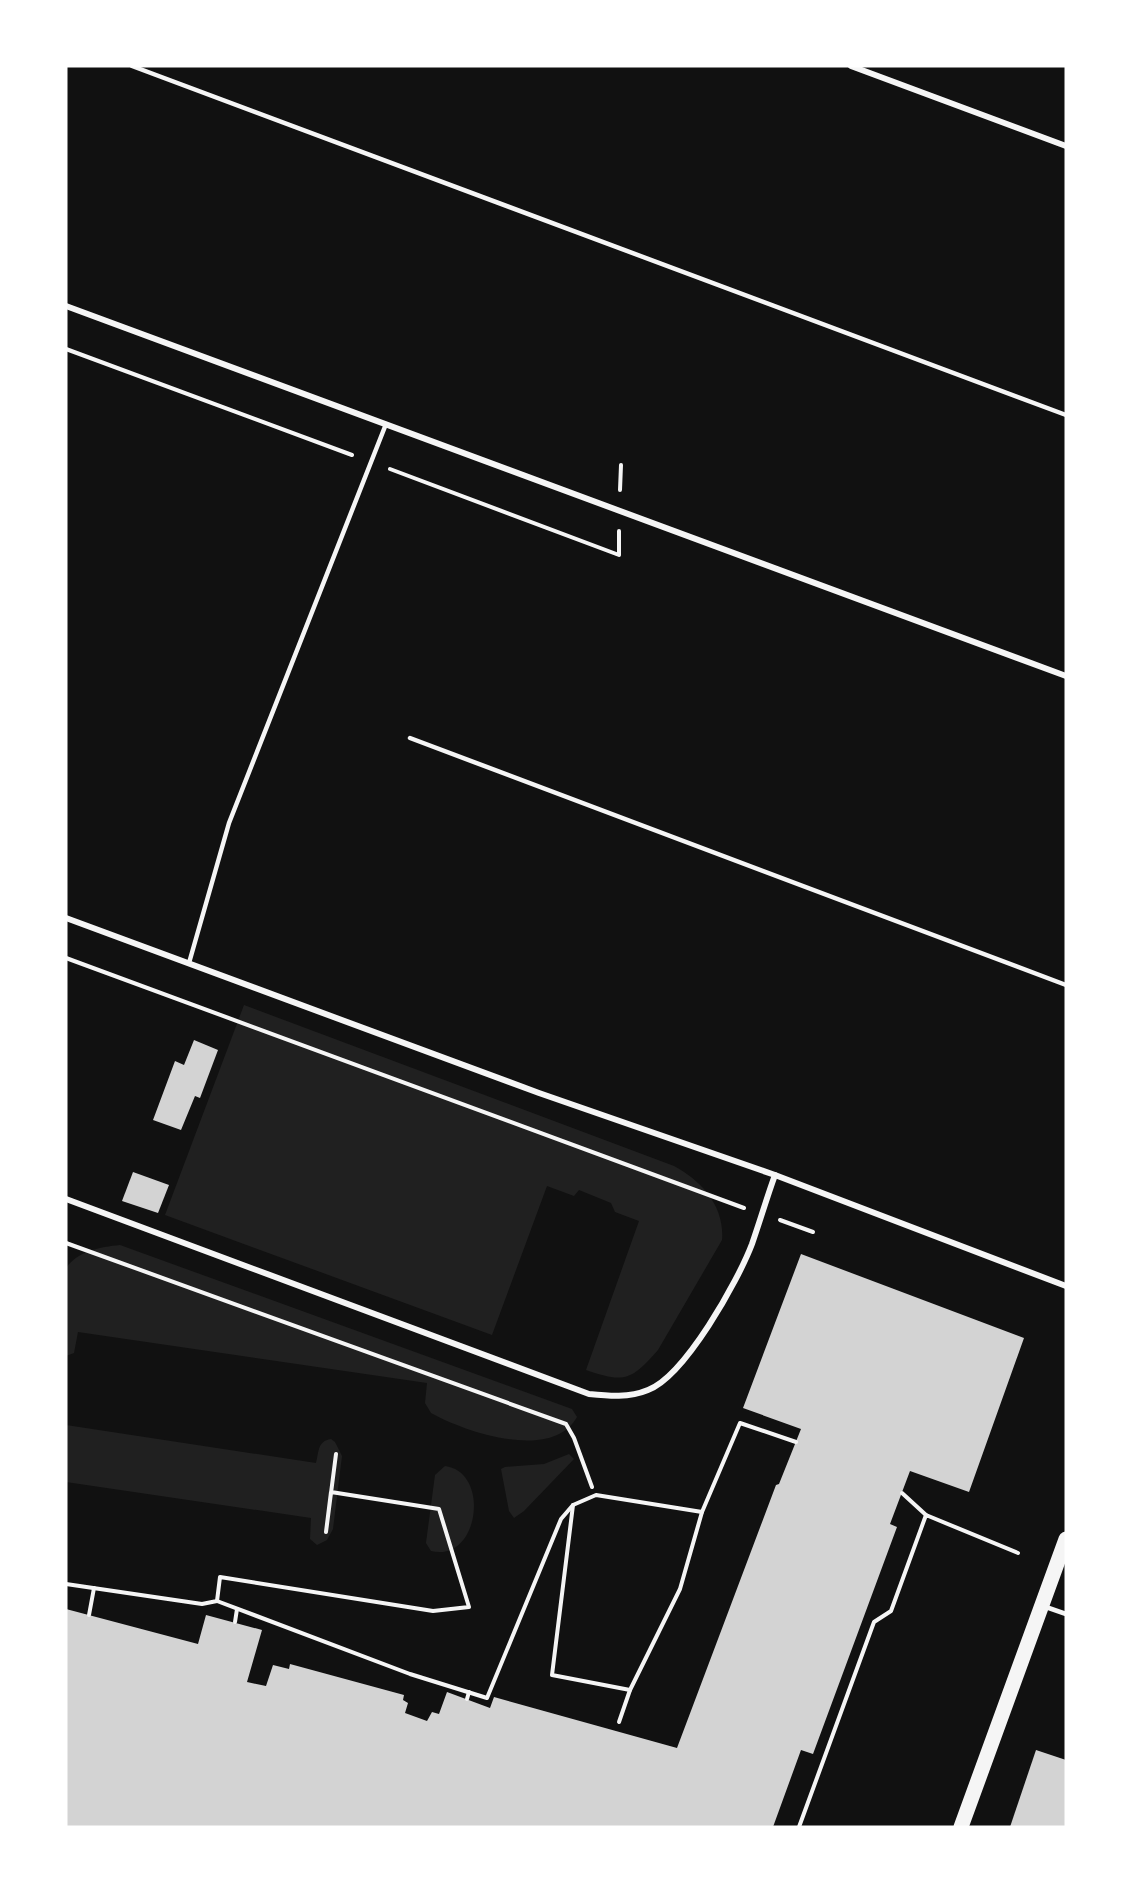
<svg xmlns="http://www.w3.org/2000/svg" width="1132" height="1893" font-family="Ubuntu,sans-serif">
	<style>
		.green { fill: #202020 }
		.building { fill: #d3d3d3 }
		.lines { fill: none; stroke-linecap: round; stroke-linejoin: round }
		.path { stroke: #f5f5f5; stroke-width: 4 }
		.service { stroke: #f5f5f5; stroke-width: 4.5 }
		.minor { stroke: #f5f5f5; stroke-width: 6 }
		.primary { stroke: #f5f5f5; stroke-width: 15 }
	</style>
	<rect width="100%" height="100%" fill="#111"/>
	<g class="green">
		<path d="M244 1005 674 1166C702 1181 725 1207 722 1240L658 1350C631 1381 624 1383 586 1370L639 1221 615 1212 611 1203 579 1190 574 1196 547 1186 492 1335 165 1215Z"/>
		<path d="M120 1245 572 1409 577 1417C552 1462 465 1432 431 1413L425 1403 427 1383 78 1332 74 1353 66 1356V1268C78 1251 100 1247 120 1245Z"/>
		<path d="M66 1425 316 1463C319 1453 317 1441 331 1439L335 1442 342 1456 333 1529 327 1540 317 1545 310 1539 311 1518 66 1482Z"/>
		<polygon points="569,1454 574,1459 524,1511 514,1518 509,1511 501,1469 505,1467 544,1464"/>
		<path d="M445 1466C491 1472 479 1563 431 1551L426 1543 435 1475Z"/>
	</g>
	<g class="building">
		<polygon points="194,1040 218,1050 200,1098 195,1096 181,1130 153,1120 175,1061 184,1065"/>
		<polygon points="133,1172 169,1185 158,1213 122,1201"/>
		<polygon points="801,1254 1024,1338 969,1492 910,1471 890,1524 897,1527 813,1754 801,1750 773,1827 66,1827 66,1609 198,1644 206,1615 262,1630 247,1682 266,1686 273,1665 289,1669 290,1664 404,1695 403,1700 408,1703 405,1713 427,1721 432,1712 439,1714 447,1692 490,1708 494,1697 677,1748 776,1485 779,1484 801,1429 743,1408"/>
		<polygon points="1036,1750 1066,1760 1066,1827 1010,1827"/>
	</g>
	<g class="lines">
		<g class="path">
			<polyline points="66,349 352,455"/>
			<polyline points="390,469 619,555 619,531"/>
			<polyline points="620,490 621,465"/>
			<polyline points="66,958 744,1208"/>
			<polyline points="780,1220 813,1232"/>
			<polyline points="66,1243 566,1424 574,1438 592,1487"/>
			<polyline points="902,1493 926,1515"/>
			<polyline points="573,1505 552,1675 630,1690 680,1589 702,1512"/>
			<polyline points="66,1584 202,1604 217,1601 220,1577 433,1611 469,1607 439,1509 331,1492 326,1532 336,1454"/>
			<polyline points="217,1601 410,1674 487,1698 561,1519 573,1505 596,1495 702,1512 740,1423 796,1442"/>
			<polyline points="89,1615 94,1588"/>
			<polyline points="235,1622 237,1609"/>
			<polyline points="467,1699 469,1692"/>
			<polyline points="619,1722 630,1690"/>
			<polyline points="799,1827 874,1622 891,1611 926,1515 1018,1553"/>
		</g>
		<g class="service">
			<polyline points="132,66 1066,415"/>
			<polyline points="410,738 1066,985"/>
			<polyline points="189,963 229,823 386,424"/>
			<polyline points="1043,1606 1066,1614"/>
		</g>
		<g class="minor">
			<polyline points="851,66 1066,146"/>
			<polyline points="66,306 1066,676"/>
			<polyline points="66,918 539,1093 775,1175 1066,1286"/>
			<path d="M66 1199 589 1394C609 1396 629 1398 648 1390 685 1376 738 1281 752 1244 760 1221 767 1197 775 1175"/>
		</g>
		<polyline class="primary" points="961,1827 1066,1539"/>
	</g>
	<rect width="1132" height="1893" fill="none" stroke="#ffffff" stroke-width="135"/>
</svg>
